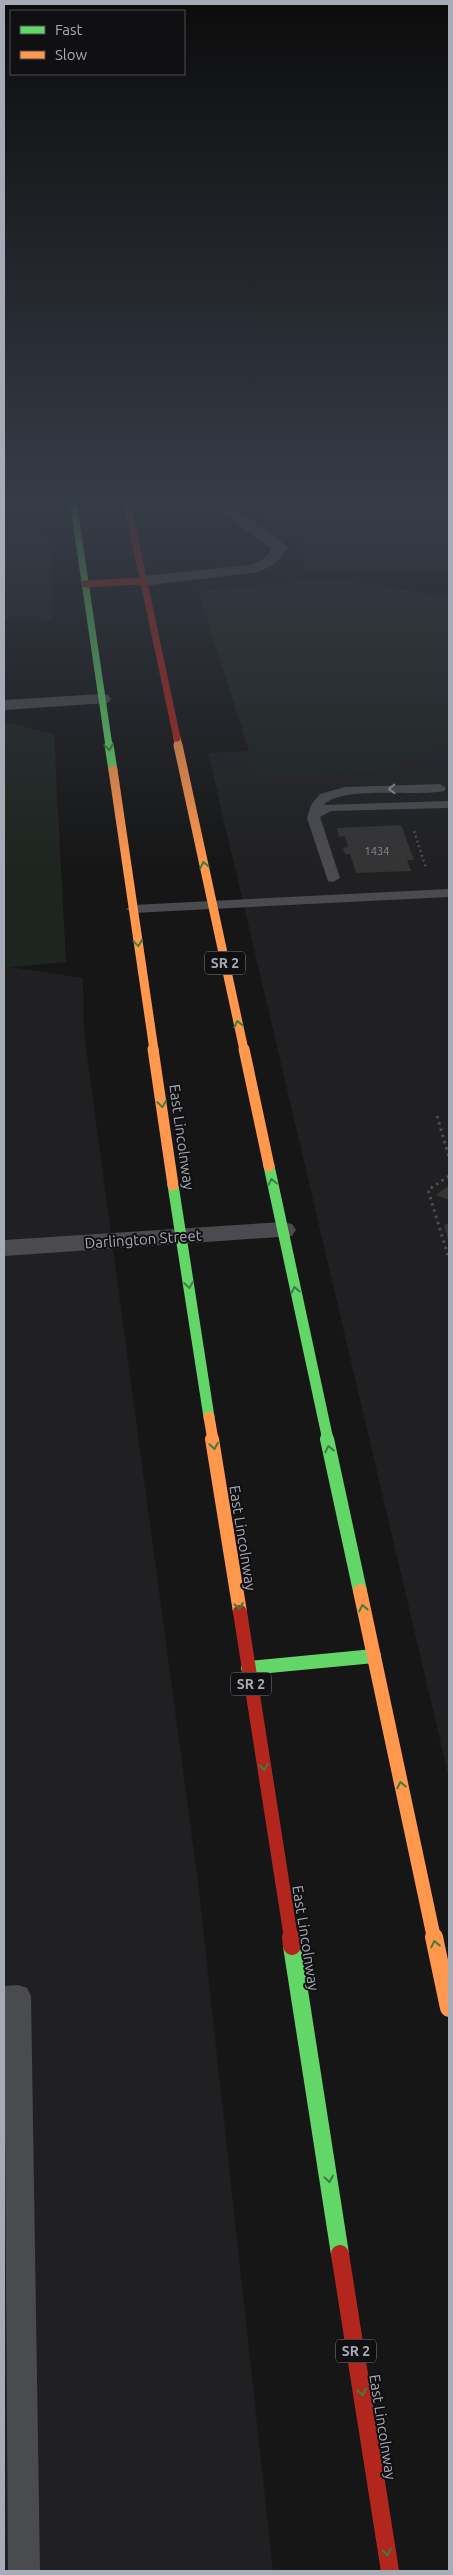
<svg xmlns="http://www.w3.org/2000/svg" width="453" height="2575" font-family="Ubuntu,sans-serif">
	<style>
		.built { fill: #202022 }
		.green { fill: #1e241f }
		.building { fill: #343435 }
		.lines { fill: none; stroke-linecap: round; stroke-linejoin: round }
		.path-far1 { stroke: #4c4d50; stroke-width: 2.5; stroke-dasharray: 2 3; stroke-linecap: butt }
		.path { stroke: #4c4d50; stroke-width: 3; stroke-dasharray: 2.5 4; stroke-linecap: butt }
		.lane { fill: #4a4b4f; fill-rule: evenodd }
		.street { fill: #4a4b4f; fill-rule: evenodd }
		.fast-far4 { stroke: #63d668; stroke-width: 7 }
		.fast-far3 { stroke: #63d668; stroke-width: 9 }
		.fast-far2 { stroke: #63d668; stroke-width: 11 }
		.fast-far1 { stroke: #63d668; stroke-width: 14 }
		.fast { stroke: #63d668; stroke-width: 18 }
		.slow-far4 { stroke: #ff974d; stroke-width: 7 }
		.slow-far3 { stroke: #ff974d; stroke-width: 9 }
		.slow-far2 { stroke: #ff974d; stroke-width: 11 }
		.slow-far1 { stroke: #ff974d; stroke-width: 14 }
		.slow { stroke: #ff974d; stroke-width: 18 }
		.jam-far2 { stroke: #b3261e; stroke-width: 7 }
		.jam-far1 { stroke: #b3261e; stroke-width: 14 }
		.jam { stroke: #b3261e; stroke-width: 18 }
		.oneway { stroke: #3e7d41 }
		.oneway2 { stroke: #8b8e97 }
		.labels { text-anchor: middle; dominant-baseline: central; stroke-width: 4; stroke-linejoin: round; paint-order: stroke }
		.far-number-label { font-size: 11px; fill: #8a8d96 }
		.shield { fill: #101012; stroke: #7a7c85; stroke-width: 1 }
		.shield-label { font-size: 14px; font-weight: bold; fill: #a7abb6 }
		.street-label { font-size: 15px; fill: #a7abb6; stroke: #101012 }
	</style>
	<rect width="100%" height="100%" fill="#161616"/>
	<g class="built">
		<polygon points="247,507 449,507 449,569 305,572 301,543 261,521"/>
		<polygon points="4,528 51,535 52,620 4,619"/>
		<polygon points="449,740 449,1778 208,753"/>
		<polygon points="4,966 83,978 84,1033 198,1882 273,2571 4,2571"/>
	</g>
	<g class="green">
		<polygon points="4,507 27,507 35,526 4,523"/>
		<polygon points="334,578 449,597 449,743 377,772 258,779 198,591"/>
		<polygon points="4,722 54,734 66,962 4,968"/>
	</g>
	<g class="building">
		<polygon points="422,507 449,507 449,517 428,518"/>
		<polygon points="401,825 414,860 407,860 411,871 356,873 350,854 345,854 343,848 348,847 345,836 339,837 337,828"/>
		<polygon points="449,1185 449,1200 436,1195"/>
		<polygon points="449,1222 449,1243 444,1226"/>
	</g>
	<g class="lines">
		<polyline class="path-far1" points="414,831 426,868"/>
		<g class="path">
			<polyline points="437,1116 449,1157"/>
			<polyline points="449,1176 428,1190 449,1259"/>
		</g>
		<g class="lane">
			<path d="M440 784 446 788 444 791C416 797 341 785 324 805L449 801V807L447 808 331 811 320 817 340 878 333 882 328 881 307 818 311 805 320 794 345 787Z"/>
			<polygon points="449,889 449,897 133,913 126,909 133,905"/>
			<polygon points="18,1985 27,1988 31,1996 40,2571 8,2571 4,1986"/>
		</g>
		<g class="street">
			<polygon points="214,507 231,507 268,531 288,548 275,564 259,572 143,586 137,584 135,581 143,576 251,565 265,558 272,549"/>
			<polygon points="102,694 108,695 111,699 108,703 4,710 4,700"/>
			<polygon points="283,1222 292,1224 296,1230 292,1236 4,1256 4,1240"/>
		</g>
		<polyline class="fast-far4" points="74,507 109,746"/>
		<polyline class="fast-far3" points="109,745 113,770"/>
		<g class="fast-far2">
			<polyline points="269,1166 328,1440"/>
			<polyline points="173,1185 209,1417"/>
		</g>
		<g class="fast-far1">
			<polyline points="327,1439 360,1591"/>
			<polyline points="248,1668 374,1656"/>
		</g>
		<polyline class="fast" points="292,1946 340,2254"/>
		<polyline class="slow-far4" points="177,738 179,746"/>
		<g class="slow-far3">
			<polyline points="178,745 244,1050"/>
			<polyline points="113,770 154,1050"/>
		</g>
		<g class="slow-far2">
			<polyline points="153,1049 173,1185"/>
			<polyline points="244,1049 269,1166"/>
			<polyline points="209,1417 213,1440"/>
		</g>
		<g class="slow-far1">
			<polyline points="212,1439 240,1612"/>
			<polyline points="360,1591 434,1938"/>
		</g>
		<polyline class="slow" points="434,1937 449,2008"/>
		<g class="jam-far2">
			<polyline points="128,507 177,738"/>
			<polyline points="85,584 143,581"/>
		</g>
		<polyline class="jam-far1" points="240,1612 291,1938"/>
		<g class="jam">
			<polyline points="291,1937 292,1946"/>
			<polyline points="340,2254 390,2571"/>
		</g>
	</g>
	<defs><path id="oneway-chevron" d="M-2-3.5L2.5 0L-2 3.5" fill="none" stroke-width="1.6" stroke-linecap="round" stroke-linejoin="round" transform="scale(1.25)"/></defs>
	<g class="oneway">
		<use href="#oneway-chevron" transform="translate(109 747) rotate(82)"/>
		<use href="#oneway-chevron" transform="translate(204 865) rotate(-102)"/>
		<use href="#oneway-chevron" transform="translate(138 943) rotate(82)"/>
		<use href="#oneway-chevron" transform="translate(238 1024) rotate(-102)"/>
		<use href="#oneway-chevron" transform="translate(162 1104) rotate(82)"/>
		<use href="#oneway-chevron" transform="translate(272 1182) rotate(-102)"/>
		<use href="#oneway-chevron" transform="translate(189 1285) rotate(81)"/>
		<use href="#oneway-chevron" transform="translate(295 1290) rotate(-102)"/>
		<use href="#oneway-chevron" transform="translate(214 1446) rotate(81)"/>
		<use href="#oneway-chevron" transform="translate(329 1449) rotate(-102)"/>
		<use href="#oneway-chevron" transform="translate(239 1606) rotate(81)"/>
		<use href="#oneway-chevron" transform="translate(363 1608) rotate(-102)"/>
		<use href="#oneway-chevron" transform="translate(264 1767) rotate(81)"/>
		<use href="#oneway-chevron" transform="translate(401 1785) rotate(-102)"/>
		<use href="#oneway-chevron" transform="translate(435 1944) rotate(-102)"/>
		<use href="#oneway-chevron" transform="translate(329 2179) rotate(81)"/>
		<use href="#oneway-chevron" transform="translate(362 2392) rotate(81)"/>
		<use href="#oneway-chevron" transform="translate(387 2552) rotate(81)"/>
	</g>
	<use class="oneway2" href="#oneway-chevron" transform="translate(392 789) rotate(178)"/>
	<linearGradient id="sky" x2="0" y2="1"><stop stop-color="#0c0c0c"/><stop offset="0.58" stop-color="#363c47"/><stop offset="1" stop-color="#363c47" stop-opacity="0"/></linearGradient>
	<rect width="453" height="868" fill="url(#sky)"/>
	<g class="labels">
		<g class="far-number-label">
			<text x="377" y="851">1434</text>
		</g>
		<g class="shield">
			<rect x="205" y="951.5" width="40" height="23" rx="4"/>
			<rect x="231" y="1672.5" width="40" height="23" rx="4"/>
			<rect x="336" y="2339.5" width="40" height="23" rx="4"/>
		</g>
		<g class="shield-label">
			<text x="225" y="963">SR 2</text>
			<text x="251" y="1684">SR 2</text>
			<text x="356" y="2351">SR 2</text>
		</g>
		<g class="street-label">
			<text transform="translate(182 1137) rotate(82)">East Lincolnway</text>
			<text transform="translate(143 1239) rotate(-4)">Darlington Street</text>
			<text transform="translate(243 1538) rotate(81)">East Lincolnway</text>
			<text transform="translate(306 1938) rotate(81)">East Lincolnway</text>
			<text transform="translate(383 2427) rotate(81)">East Lincolnway</text>
		</g>
	</g>
	<rect width="453" height="2575" fill="none" stroke="#a7abb6" stroke-width="10"/>
	<rect x="10" y="10" width="175" height="65" fill="#101012" stroke="#4c4e54"/>
	<rect x="20" y="26" width="25" height="8" fill="#63d668" stroke="#4c4e54"/>
	<text x="55" y="35" font-size="15" fill="#a7abb6">Fast</text>
	<rect x="20" y="51" width="25" height="8" fill="#ff974d" stroke="#4c4e54"/>
	<text x="55" y="60" font-size="15" fill="#a7abb6">Slow</text>
</svg>
